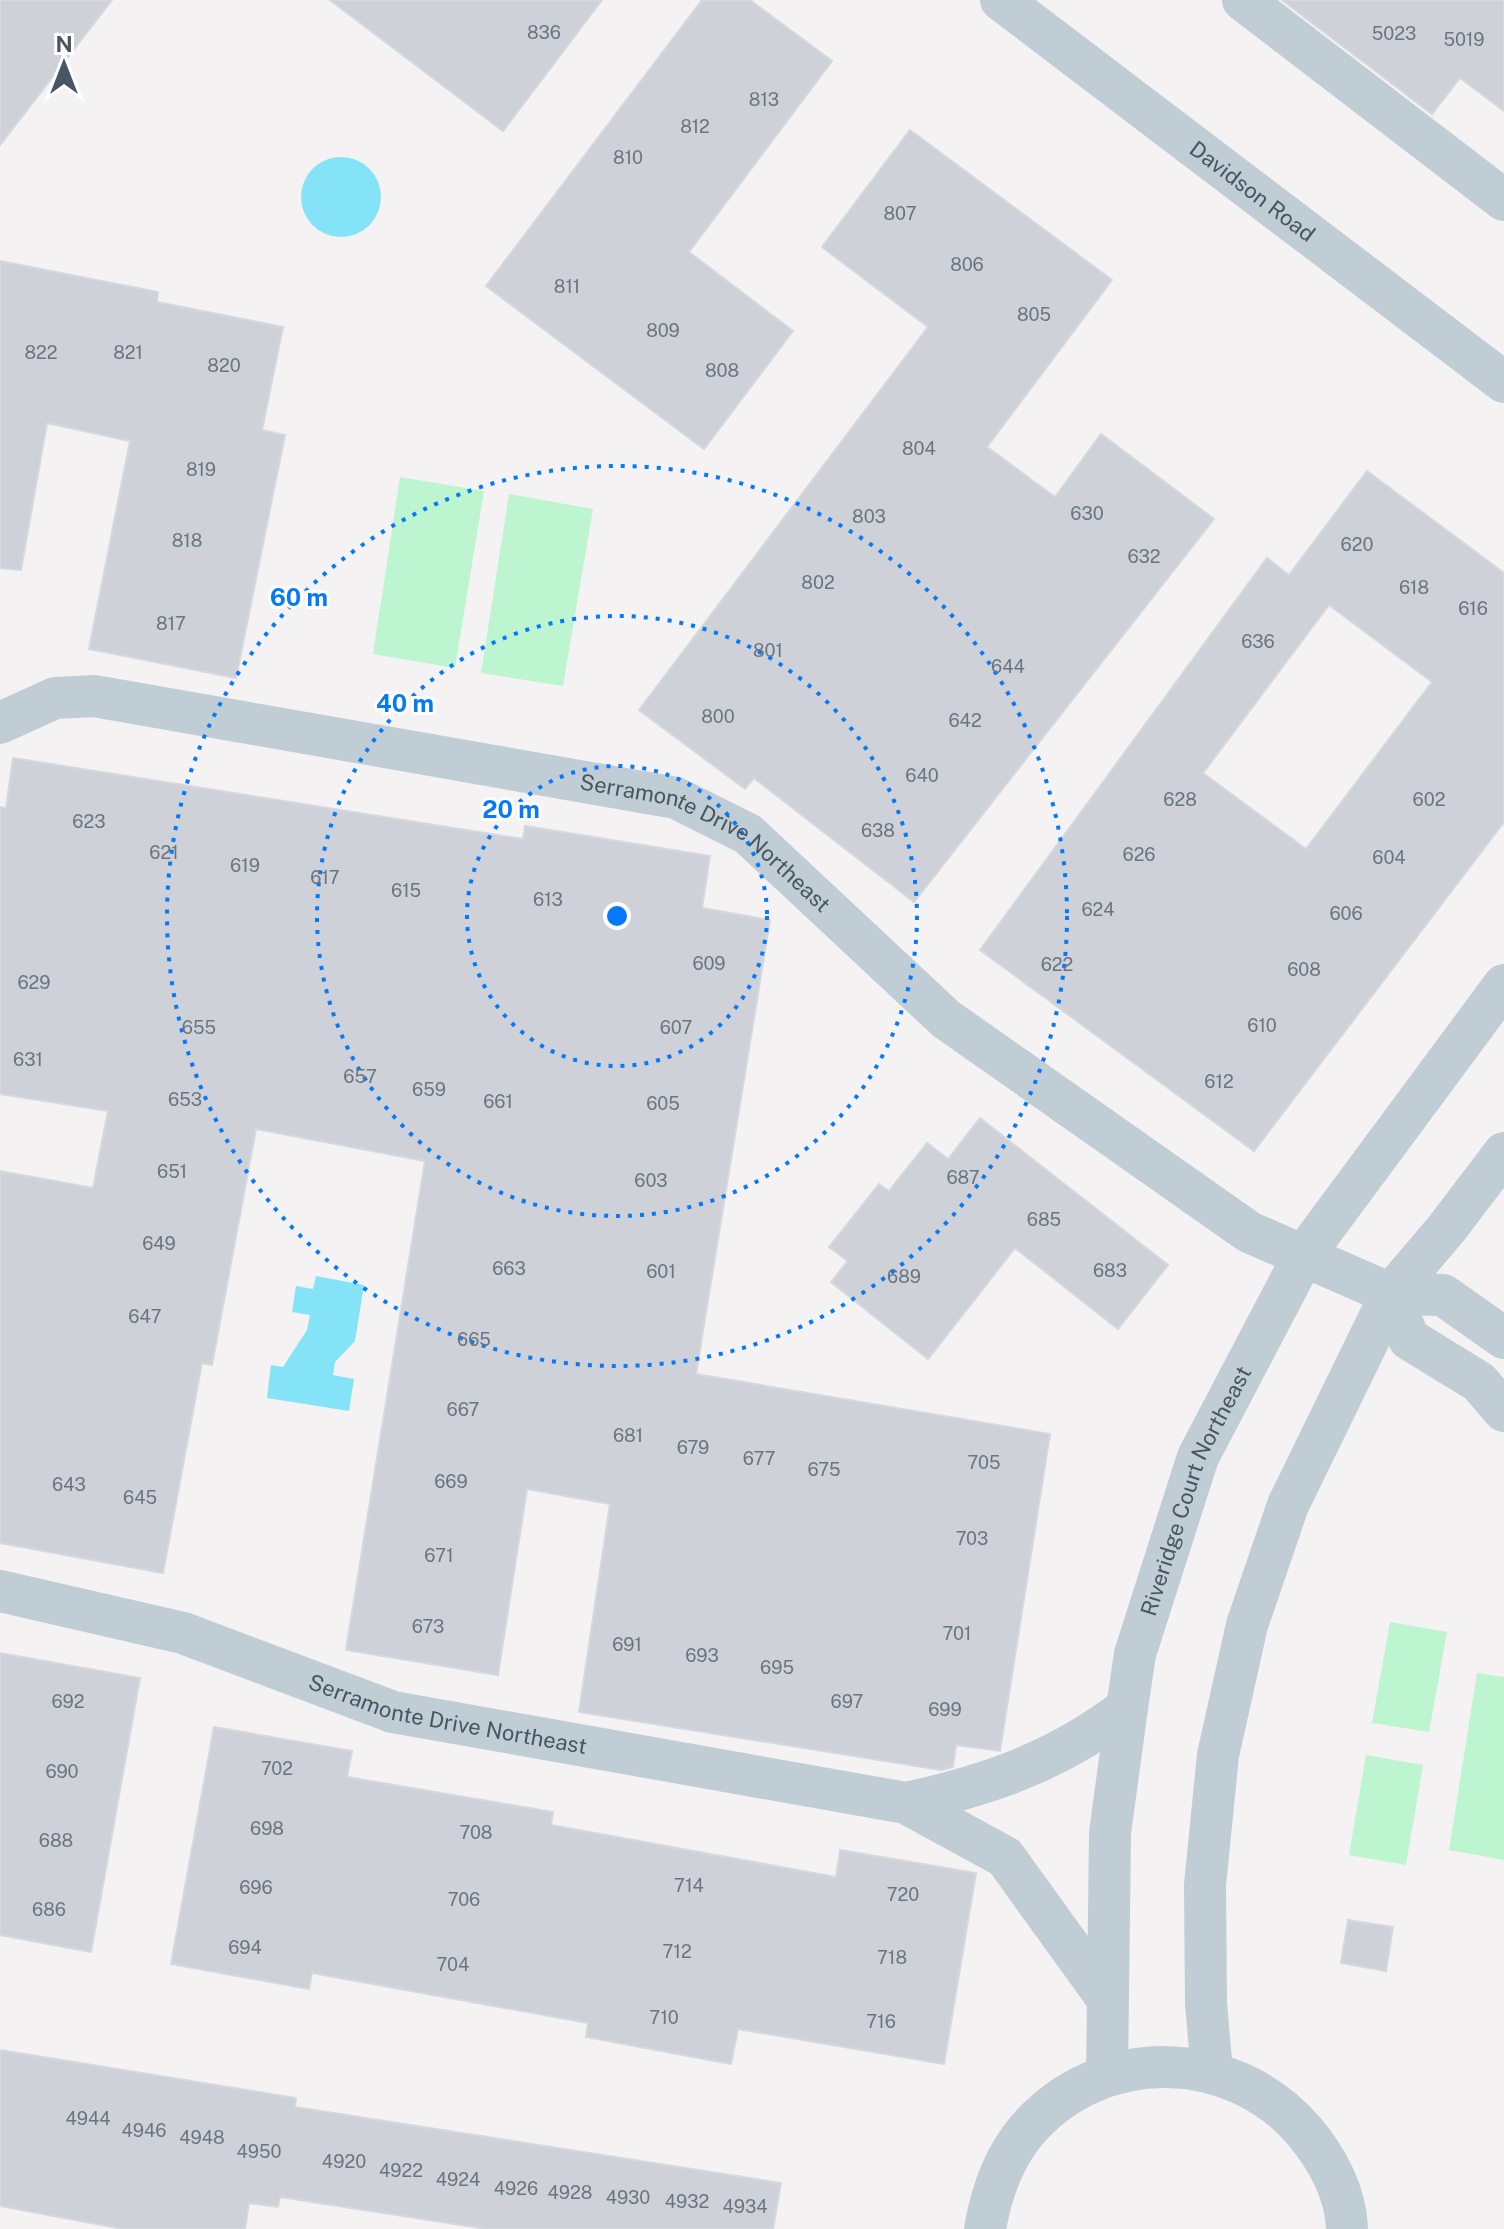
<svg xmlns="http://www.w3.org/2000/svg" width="1504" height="2229" font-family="'Public Sans',sans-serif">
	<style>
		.green { fill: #bdf5d1 }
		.water { fill: #85e3f7 }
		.building { fill: #ced1d8; stroke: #d5d8de; stroke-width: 2; fill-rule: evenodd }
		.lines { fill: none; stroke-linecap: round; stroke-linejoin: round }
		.minor { stroke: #c1cdd5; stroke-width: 42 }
		.ring { fill: none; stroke: #0479fc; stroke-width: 4; stroke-dasharray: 4 8 }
		.labels { text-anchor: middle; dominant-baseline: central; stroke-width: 6; stroke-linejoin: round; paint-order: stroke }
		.number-label { font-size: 18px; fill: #697580 }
		.street-label { font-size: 22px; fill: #475662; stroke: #fff }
		.centre { fill: #0479fc; stroke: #fff; stroke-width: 4 }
		.ring-label { font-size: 24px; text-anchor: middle; font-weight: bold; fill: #0479fc; stroke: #fff; stroke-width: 6; stroke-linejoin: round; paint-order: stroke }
	</style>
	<rect width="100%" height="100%" fill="#f4f2f2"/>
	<g class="green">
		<polygon points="400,477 484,491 455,668 373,654"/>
		<polygon points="509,494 593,509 563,686 481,673"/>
		<polygon points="1390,1622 1447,1632 1429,1732 1372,1723"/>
		<polygon points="1477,1673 1504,1677 1504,1860 1449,1850"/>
		<polygon points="1366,1755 1423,1765 1406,1865 1349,1855"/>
	</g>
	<g class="water">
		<circle cx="341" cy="197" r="40"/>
		<polygon points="316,1276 364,1285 355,1341 335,1362 333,1375 354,1379 349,1411 267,1398 271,1365 283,1367 307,1330 310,1315 292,1312 296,1286 313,1289"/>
	</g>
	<g class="building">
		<polygon points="0,0 112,0 0,145"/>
		<polygon points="330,0 602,0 503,131"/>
		<polygon points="702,0 750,0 832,61 689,252 793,331 704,449 486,286"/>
		<polygon points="1282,0 1504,0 1504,111 1460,78 1432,114"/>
		<polygon points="910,130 1112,280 987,447 1055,497 1101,434 1214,519 914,902 754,778 745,789 639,710 928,327 822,247"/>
		<polygon points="0,261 158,292 157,302 283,327 262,430 285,435 236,678 89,649 130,441 47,423 21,570 0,568"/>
		<path d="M1367 471 1504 573V822L1254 1151 980 950 1267 558 1289 575ZM1329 605 1432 682 1306 849 1203 773Z"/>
		<polygon points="13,758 523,839 525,826 710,856 702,908 770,920 696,1374 1050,1434 1000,1751 956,1745 953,1767 941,1770 579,1712 610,1504 527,1489 498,1675 346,1650 425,1161 256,1129 212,1365 202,1363 163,1573 0,1543 0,1171 93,1188 108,1111 0,1094 0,807 6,808"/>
		<polygon points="980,1118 1168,1265 1118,1329 1015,1248 928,1359 831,1282 848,1261 829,1247 879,1184 889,1191 927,1143 948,1159"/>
		<polygon points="0,1653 140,1678 91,1952 0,1935"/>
		<polygon points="214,1727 352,1751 347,1777 553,1812 551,1825 836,1877 840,1850 976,1873 944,2064 738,2029 731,2064 586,2037 588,2023 312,1973 309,1989 171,1964"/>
		<polygon points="1348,1920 1393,1927 1386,1971 1341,1963"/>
		<polygon points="0,2050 296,2098 295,2107 781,2183 773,2229 487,2229 280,2197 278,2207 249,2203 245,2229 123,2229 0,2206"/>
	</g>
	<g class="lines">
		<g class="minor">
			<path id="s1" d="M1001 0 1504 382"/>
			<polyline points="1243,0 1504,200"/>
			<path id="s2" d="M0 723 55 698 94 696 676 798 748 834 946 1019 1249 1232 1391 1294 1443 1295 1504 1338"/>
			<polyline points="1391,1294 1409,1339 1479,1382 1504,1411"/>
			<path id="s3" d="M0 1591 183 1633 393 1712 906 1803 1005 1857 1106 1997"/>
			<path d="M906 1803C989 1785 1058 1761 1127 1708"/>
			<polyline points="1212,2073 1206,2003 1205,1885 1218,1755 1247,1625 1288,1505 1391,1294 1447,1228 1504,1153"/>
			<path id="s4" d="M1107 2076 1110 1833 1127 1708 1135 1654 1198 1457 1304 1255 1504 985"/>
			<path d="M985 2229C991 2194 1004 2157 1027 2130 1101 2044 1233 2048 1304 2131 1327 2158 1346 2193 1347 2229"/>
		</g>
	</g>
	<g class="ring">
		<circle cx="617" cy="916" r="150"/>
		<circle cx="617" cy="916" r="300"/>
		<circle cx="617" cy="916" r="450"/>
	</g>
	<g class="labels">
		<g class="number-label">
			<text x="544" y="32">836</text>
			<text x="1394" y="33">5023</text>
			<text x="1464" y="39">5019</text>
			<text x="764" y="99">813</text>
			<text x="695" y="126">812</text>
			<text x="628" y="157">810</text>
			<text x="900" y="213">807</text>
			<text x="967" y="264">806</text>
			<text x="567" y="286">811</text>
			<text x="1034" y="314">805</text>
			<text x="663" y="330">809</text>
			<text x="41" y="352">822</text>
			<text x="128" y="352">821</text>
			<text x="224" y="365">820</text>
			<text x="722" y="370">808</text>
			<text x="919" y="448">804</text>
			<text x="201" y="469">819</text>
			<text x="1087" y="513">630</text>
			<text x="869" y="516">803</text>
			<text x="187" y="540">818</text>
			<text x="1357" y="544">620</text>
			<text x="1144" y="556">632</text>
			<text x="818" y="582">802</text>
			<text x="1414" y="587">618</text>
			<text x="1473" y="608">616</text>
			<text x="171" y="623">817</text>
			<text x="1258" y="641">636</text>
			<text x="768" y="650">801</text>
			<text x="1008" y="666">644</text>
			<text x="718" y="716">800</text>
			<text x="965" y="720">642</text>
			<text x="922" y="775">640</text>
			<text x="1180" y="799">628</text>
			<text x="1429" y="799">602</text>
			<text x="89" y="821">623</text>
			<text x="878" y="830">638</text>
			<text x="164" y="852">621</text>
			<text x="1139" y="854">626</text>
			<text x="1389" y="857">604</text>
			<text x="245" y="865">619</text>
			<text x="325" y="877">617</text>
			<text x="406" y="890">615</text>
			<text x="548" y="899">613</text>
			<text x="1098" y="909">624</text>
			<text x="1346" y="913">606</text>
			<text x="709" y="963">609</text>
			<text x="1057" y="964">622</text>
			<text x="1304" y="969">608</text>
			<text x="34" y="982">629</text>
			<text x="1262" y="1025">610</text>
			<text x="199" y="1027">655</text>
			<text x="676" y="1027">607</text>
			<text x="28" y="1059">631</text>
			<text x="360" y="1076">657</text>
			<text x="1219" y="1081">612</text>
			<text x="429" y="1089">659</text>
			<text x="185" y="1099">653</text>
			<text x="498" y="1101">661</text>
			<text x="663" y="1103">605</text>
			<text x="172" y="1171">651</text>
			<text x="963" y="1177">687</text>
			<text x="651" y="1180">603</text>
			<text x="1044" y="1219">685</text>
			<text x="159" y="1243">649</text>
			<text x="509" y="1268">663</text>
			<text x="1110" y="1270">683</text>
			<text x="661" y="1271">601</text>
			<text x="904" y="1276">689</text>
			<text x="145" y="1316">647</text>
			<text x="474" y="1339">665</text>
			<text x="463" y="1409">667</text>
			<text x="628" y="1435">681</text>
			<text x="693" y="1447">679</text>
			<text x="759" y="1458">677</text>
			<text x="984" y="1462">705</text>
			<text x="824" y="1469">675</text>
			<text x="451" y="1481">669</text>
			<text x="69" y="1484">643</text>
			<text x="140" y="1497">645</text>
			<text x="972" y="1538">703</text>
			<text x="439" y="1555">671</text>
			<text x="428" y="1626">673</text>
			<text x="957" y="1633">701</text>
			<text x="627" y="1644">691</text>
			<text x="702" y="1655">693</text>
			<text x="777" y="1667">695</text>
			<text x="68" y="1701">692</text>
			<text x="847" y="1701">697</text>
			<text x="945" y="1709">699</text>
			<text x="277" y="1768">702</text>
			<text x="62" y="1771">690</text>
			<text x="267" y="1828">698</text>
			<text x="476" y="1832">708</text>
			<text x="56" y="1840">688</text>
			<text x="689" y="1885">714</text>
			<text x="256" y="1887">696</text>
			<text x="903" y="1894">720</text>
			<text x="464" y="1899">706</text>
			<text x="49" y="1909">686</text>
			<text x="245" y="1947">694</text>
			<text x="677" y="1951">712</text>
			<text x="892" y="1957">718</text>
			<text x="453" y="1964">704</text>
			<text x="664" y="2017">710</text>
			<text x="881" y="2021">716</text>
			<text x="88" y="2118">4944</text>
			<text x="144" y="2130">4946</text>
			<text x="202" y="2137">4948</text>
			<text x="259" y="2151">4950</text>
			<text x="344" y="2161">4920</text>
			<text x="401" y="2170">4922</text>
			<text x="458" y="2179">4924</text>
			<text x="516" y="2188">4926</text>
			<text x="570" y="2192">4928</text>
			<text x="628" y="2197">4930</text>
			<text x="687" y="2201">4932</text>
			<text x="745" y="2206">4934</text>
		</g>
		<g class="street-label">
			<text stroke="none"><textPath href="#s1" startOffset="316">Davidson Road</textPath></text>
			<text stroke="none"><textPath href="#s2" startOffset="736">Serramonte Drive Northeast</textPath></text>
			<text stroke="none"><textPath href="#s4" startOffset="598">Riveridge Court Northeast</textPath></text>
			<text stroke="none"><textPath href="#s3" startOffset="466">Serramonte Drive Northeast</textPath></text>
		</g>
	</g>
	<circle cx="617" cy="916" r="12" class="centre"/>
	<g class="ring-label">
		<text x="299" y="606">60 m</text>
		<text x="405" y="712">40 m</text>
		<text x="511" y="818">20 m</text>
	</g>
	<g transform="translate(64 64)" stroke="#ffffff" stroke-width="6" paint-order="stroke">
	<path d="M0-6L14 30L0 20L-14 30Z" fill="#475662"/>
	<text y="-12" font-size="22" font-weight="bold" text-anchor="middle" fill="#475662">N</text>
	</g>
</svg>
